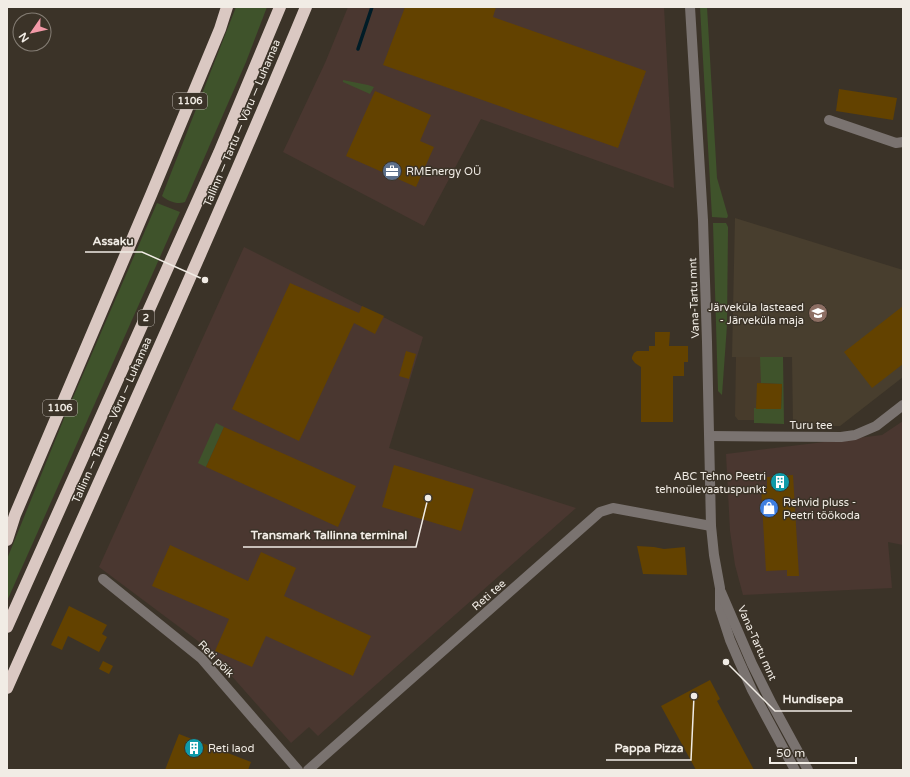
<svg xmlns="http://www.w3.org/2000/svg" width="910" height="777" font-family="'Varela Round',sans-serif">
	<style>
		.commercial { fill: #4a3730 }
		.built { fill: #473b2b }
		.education { fill: #483e2e }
		.green { fill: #3f532b }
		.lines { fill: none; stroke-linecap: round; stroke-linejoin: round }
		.stream { stroke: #001c27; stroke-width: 3.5 }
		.building { fill: #634200 }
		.minor { stroke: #7a7370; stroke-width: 10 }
		.highway { stroke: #dac8c2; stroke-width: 12 }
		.labels { text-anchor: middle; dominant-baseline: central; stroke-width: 3; stroke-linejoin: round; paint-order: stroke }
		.shield { fill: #3b3328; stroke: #bab4ac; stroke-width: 1 }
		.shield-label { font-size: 10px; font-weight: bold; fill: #f1ece5 }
		.street-label { font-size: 11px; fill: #f1ece5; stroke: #3b3328 }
		.poi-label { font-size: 11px; fill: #f1ece5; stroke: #3b3328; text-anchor: start }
		.leader { fill: none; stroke: #f1ece5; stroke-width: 1.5 }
		.callout-dot { fill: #f1ece5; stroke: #3b3328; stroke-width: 1.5 }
		.callout-label { font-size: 12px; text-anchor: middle; font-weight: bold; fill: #f1ece5; stroke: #3b3328; stroke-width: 3; stroke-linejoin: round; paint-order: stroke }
	</style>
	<rect width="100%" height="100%" fill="#3b3328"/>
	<g class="commercial">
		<polygon points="348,7 664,7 674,188 481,119 424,226 283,152 325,63"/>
		<polygon points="244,247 423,337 389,448 576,508 318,736 309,727 291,743 206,647 99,567"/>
		<polygon points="903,421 903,545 888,542 892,588 743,595 735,565 730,531 726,454 882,435"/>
	</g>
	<polygon class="built" points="736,357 782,357 782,384 781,420 738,420 735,416"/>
	<polygon class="education" points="735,218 903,270 903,377 840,426 793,426 792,357 732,357"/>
	<g class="green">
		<path d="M236 7H267L246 62 185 202C177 205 168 201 162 196Z"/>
		<polygon points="700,7 707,7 717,178 728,216 727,218 712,217"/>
		<polygon points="343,80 368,85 374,87 370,94 343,82"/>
		<polygon points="157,203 180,212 7,601 7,559 65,416"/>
		<polygon points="713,223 726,223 728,227 727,325 722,395 718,391"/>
		<polygon points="760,357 783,357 784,424 754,423 754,408 781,409 782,384 761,383"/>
		<polygon points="216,423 224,427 206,467 198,463"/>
	</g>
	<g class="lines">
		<polyline class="stream" points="358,49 372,7"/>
	</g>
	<g class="building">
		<polygon points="405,7 496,7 493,17 646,71 618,148 383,65"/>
		<polygon points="839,89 897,98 893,120 836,111"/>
		<polygon points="375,91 431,115 420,141 434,147 416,187 346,156"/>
		<polygon points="290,283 359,313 362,306 384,316 375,334 354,323 299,441 232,409"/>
		<polygon points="903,306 903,364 872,388 844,352"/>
		<polygon points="655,332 670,332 669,346 688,346 688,362 684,362 684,376 673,376 673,422 641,422 641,367 635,363 632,359 632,357 634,353 637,351 649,351 649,346 655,346"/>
		<polygon points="406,351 416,354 409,379 399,376"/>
		<polygon points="757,383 782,384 781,409 756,409"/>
		<polygon points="224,427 356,486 338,527 206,467"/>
		<polygon points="394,465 474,489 461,531 382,507"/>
		<polygon points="793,475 799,576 787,576 787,570 766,571 761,488 767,488 767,477"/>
		<polygon points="170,545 248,581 261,552 296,568 284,596 371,636 353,676 266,636 252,667 215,651 229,619 152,586"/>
		<polygon points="637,546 654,547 664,549 685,547 687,575 643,574"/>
		<polygon points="69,606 107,625 102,634 107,637 99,652 68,636 62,650 51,645"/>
		<polygon points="103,661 113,666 109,674 99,669"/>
		<polygon points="710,680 720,699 717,701 754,770 696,770 661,706"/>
		<polygon points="179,734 251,762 248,770 165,770"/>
	</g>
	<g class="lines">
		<g class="minor">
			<polyline points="690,7 703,220 707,342 711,526 714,555 720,588 720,609 730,640 739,661 752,690 795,770"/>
			<polyline points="829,120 896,143 903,142"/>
			<polyline points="710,436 841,437 855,435 876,426 903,405"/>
			<polyline points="103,579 201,658 298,770"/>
			<polyline points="721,592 752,664 772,704 808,770"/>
			<polyline points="308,770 600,512 613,508 711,526"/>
		</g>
		<g class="highway">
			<polyline points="7,540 15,515 151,195 220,29 227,7"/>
			<polyline points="7,627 219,153 280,7"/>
			<path d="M7 688C108 461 211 236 306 7"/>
		</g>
	</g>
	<defs>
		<symbol id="office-disc" viewBox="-11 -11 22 22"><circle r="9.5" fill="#5c6f8a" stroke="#3b3328"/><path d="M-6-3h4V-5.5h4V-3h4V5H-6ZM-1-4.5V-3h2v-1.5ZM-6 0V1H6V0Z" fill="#fff"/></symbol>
		<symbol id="school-disc" viewBox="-11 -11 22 22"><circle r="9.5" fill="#8d6e63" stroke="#3b3328"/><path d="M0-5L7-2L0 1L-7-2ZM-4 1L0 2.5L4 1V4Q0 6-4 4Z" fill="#fff"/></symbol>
		<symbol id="building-disc" viewBox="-11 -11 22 22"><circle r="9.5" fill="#0f9aa8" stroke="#3b3328"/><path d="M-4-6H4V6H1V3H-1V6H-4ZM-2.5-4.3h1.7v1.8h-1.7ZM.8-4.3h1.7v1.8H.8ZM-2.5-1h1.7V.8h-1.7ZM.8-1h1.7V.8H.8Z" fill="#fff"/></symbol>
		<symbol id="shop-disc" viewBox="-11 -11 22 22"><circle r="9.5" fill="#3f7fe0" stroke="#3b3328"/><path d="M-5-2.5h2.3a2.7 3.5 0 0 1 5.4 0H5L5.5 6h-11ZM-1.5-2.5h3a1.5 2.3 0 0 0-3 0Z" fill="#fff"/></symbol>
	</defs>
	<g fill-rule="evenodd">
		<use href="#office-disc" x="381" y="160" width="22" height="22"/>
		<use href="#school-disc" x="807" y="302" width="22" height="22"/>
		<use href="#building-disc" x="769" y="471" width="22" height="22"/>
		<use href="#shop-disc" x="758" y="497" width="22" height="22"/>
		<use href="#building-disc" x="183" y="737" width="22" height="22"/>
	</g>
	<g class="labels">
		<g class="shield">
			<rect x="173" y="93" width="34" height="16" rx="3"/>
			<rect x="138" y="310" width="16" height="16" rx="3"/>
			<rect x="43" y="400" width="34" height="16" rx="3"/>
		</g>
		<g class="shield-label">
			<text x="190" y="101">1106</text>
			<text x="146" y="318">2</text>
			<text x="60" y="408">1106</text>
		</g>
		<g class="street-label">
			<text transform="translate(242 123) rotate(-67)">Tallinn — Tartu — Võru — Luhamaa</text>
			<text transform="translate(694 298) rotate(-92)">Vana-Tartu mnt</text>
			<text transform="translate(112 420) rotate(-66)">Tallinn — Tartu — Võru — Luhamaa</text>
			<text x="811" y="425">Turu tee</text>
			<text transform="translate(489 595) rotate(-41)">Reti tee</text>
			<text transform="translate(757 643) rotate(66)">Vana-Tartu mnt</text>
			<text transform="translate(216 659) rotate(46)">Reti põik</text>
		</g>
		<g class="poi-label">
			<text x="406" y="171">RMEnergy OÜ</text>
			<text x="804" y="307" text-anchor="end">Järveküla lasteaed<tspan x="804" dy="13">- Järveküla maja</tspan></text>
			<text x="766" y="476" text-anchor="end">ABC Tehno Peetri<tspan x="766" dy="13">tehnoülevaatuspunkt</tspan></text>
			<text x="783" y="502">Rehvid pluss -<tspan x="783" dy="13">Peetri töökoda</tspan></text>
			<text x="208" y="748">Reti laod</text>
		</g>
	</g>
	<path class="leader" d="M205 280L142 252H85M428 498L416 547H243M726 662L775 711H852M694 696L691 760H606"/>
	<g class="callout-dot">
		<circle cx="205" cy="280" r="4"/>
		<circle cx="428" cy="498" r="4"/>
		<circle cx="726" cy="662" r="4"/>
		<circle cx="694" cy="696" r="4"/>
	</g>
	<g class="callout-label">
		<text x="113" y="245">Assaku</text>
		<text x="329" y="539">Transmark Tallinna terminal</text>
		<text x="813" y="703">Hundisepa</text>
		<text x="649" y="752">Pappa Pizza</text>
	</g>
	<rect width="910" height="777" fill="none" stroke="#f1ece5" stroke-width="16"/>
	<g transform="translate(32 32) rotate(236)"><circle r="19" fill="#3b3328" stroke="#847d74"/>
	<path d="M0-3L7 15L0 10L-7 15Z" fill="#f39aa8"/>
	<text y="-6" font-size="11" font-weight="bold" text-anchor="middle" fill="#f1ece5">N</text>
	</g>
	<path d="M770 757v6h86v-6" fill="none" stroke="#f1ece5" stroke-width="2"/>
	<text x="776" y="757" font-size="12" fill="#f1ece5" stroke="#3b3328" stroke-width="3" paint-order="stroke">50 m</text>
</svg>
